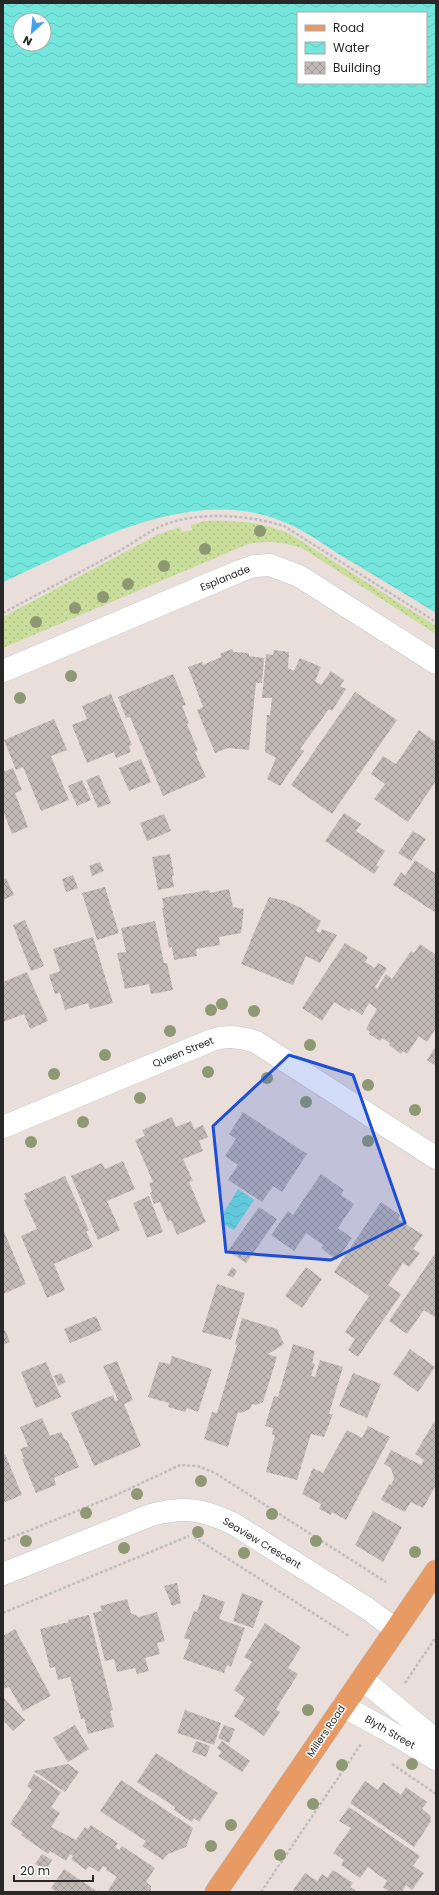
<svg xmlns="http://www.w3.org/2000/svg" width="439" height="1895" font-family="Poppins,sans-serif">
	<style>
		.grass { fill: url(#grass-dots) }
		.water { fill: url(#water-waves); fill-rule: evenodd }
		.building { fill: url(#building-cross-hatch) }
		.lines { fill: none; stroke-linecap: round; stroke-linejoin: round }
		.minor-casing { stroke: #bfc7ce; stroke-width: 23 }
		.major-casing { stroke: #bebebe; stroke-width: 23 }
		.path { stroke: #bebebe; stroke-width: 2.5; stroke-dasharray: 3 2; stroke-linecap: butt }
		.minor { stroke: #fff; stroke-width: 22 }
		.major { stroke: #e79a63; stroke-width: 22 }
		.tree { fill: #8e9973 }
		.marked { fill: #1d4ed8; fill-opacity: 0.2; stroke: #1d4ed8; stroke-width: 3; stroke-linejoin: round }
		.labels { text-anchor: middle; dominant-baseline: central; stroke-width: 3; stroke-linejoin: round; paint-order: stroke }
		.street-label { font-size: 10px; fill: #282828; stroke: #fff }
	</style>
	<defs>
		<pattern id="grass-dots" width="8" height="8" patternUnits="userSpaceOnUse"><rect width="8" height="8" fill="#c9de9a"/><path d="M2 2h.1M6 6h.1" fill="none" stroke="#adbe85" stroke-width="1.8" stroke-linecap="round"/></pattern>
		<pattern id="water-waves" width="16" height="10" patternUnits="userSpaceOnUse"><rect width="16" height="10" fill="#74e6dc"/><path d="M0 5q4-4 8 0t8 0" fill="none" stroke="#64c5bd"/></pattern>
		<pattern id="building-cross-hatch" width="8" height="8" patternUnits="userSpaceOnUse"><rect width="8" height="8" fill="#c2bab7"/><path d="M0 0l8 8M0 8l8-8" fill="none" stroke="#9e9795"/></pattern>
	</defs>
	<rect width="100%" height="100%" fill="#eadedb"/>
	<path class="grass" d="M205 521C234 520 263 522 290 534L436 626V634L302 548C283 542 268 540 248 544L3 648V617L157 535 180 527 182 532 192 530 191 525Z"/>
	<g class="water">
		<path d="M3 3H436V613C404 593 372 574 340 555 325 545 309 534 293 526 198 479 90 543 3 582ZM298 13H426V83H298ZM20 20H44V44H20Z"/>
		<polygon points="238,1189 254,1200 234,1230 225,1225 221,1217"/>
	</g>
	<g class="building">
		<polygon points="232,649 234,652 249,653 249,656 264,658 262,683 256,683 249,750 228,748 215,753 197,710 203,707 188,667 202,662 203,665 221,657 220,654"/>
		<polygon points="274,650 289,652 288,668 294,671 300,658 321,667 315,681 321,685 331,671 344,680 340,686 346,689 332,711 329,709 300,749 304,751 280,786 267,779 276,758 265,752 267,715 270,715 272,698 262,698 266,654 273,655"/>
		<polygon points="173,674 186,705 182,706 189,723 187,724 198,751 195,752 206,777 163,796 130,717 126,718 118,697"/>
		<polygon points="355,692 397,720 332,814 291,785"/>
		<polygon points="111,694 132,745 129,746 131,752 116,758 114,752 87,763 72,725 87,719 82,706"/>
		<polygon points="54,719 67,750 51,756 69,800 41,811 23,767 16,770 4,740"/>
		<polygon points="419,730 436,742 436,781 408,822 374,799 385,784 371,774 383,756 396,764"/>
		<polygon points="141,759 151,782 129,791 119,768"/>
		<polygon points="13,768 22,790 15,793 28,827 12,834 3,811 3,772"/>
		<polygon points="99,775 111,803 98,808 86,780"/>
		<polygon points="82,780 91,800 77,806 68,786"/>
		<polygon points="344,813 361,824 356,831 385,851 376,865 379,867 374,874 325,841"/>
		<polygon points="164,814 171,831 147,841 140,823"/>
		<polygon points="413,831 426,839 411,861 398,853"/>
		<polygon points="170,854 174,875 172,876 174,887 158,890 152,857"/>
		<polygon points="415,860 436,874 436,913 393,885 401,872 405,876"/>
		<polygon points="100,862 104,871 92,876 89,866"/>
		<polygon points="73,875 78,888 66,892 62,879"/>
		<polygon points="6,878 14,895 3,900 3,879"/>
		<polygon points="105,887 119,933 97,940 82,893"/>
		<polygon points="229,889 233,907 244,909 241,933 219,937 220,945 196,949 197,956 174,960 172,947 169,948 162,908 164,908 162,898 209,890 210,893"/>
		<polygon points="269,897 286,901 301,908 321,921 316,931 320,933 322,929 337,935 320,963 306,956 293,985 241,964"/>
		<polygon points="25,920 44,966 31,971 13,925"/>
		<polygon points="155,921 164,963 167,963 173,990 151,994 149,984 125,989 117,953 126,952 121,928"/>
		<polygon points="93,937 113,1003 90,1009 88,1003 65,1010 60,993 55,994 49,975 60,971 53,949"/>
		<polygon points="345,943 368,957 365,962 375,968 378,963 387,968 375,987 377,989 386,974 392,979 411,951 414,953 420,944 436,955 436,1028 427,1042 419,1036 407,1054 403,1051 401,1054 389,1045 390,1043 382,1038 380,1041 369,1034 370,1032 366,1029 377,1009 369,1003 362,1015 351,1008 349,1011 334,1002 322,1021 302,1008"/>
		<polygon points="27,972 48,1021 30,1029 24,1014 3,1022 3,982"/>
		<polygon points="436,1046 436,1066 427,1060"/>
		<polygon points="243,1112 307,1154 282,1192 273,1186 262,1202 228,1180 238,1165 225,1156 236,1139 229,1134"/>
		<polygon points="172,1117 176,1127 191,1121 194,1129 203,1125 208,1137 199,1141 203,1151 183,1159 193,1181 189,1182 206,1222 177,1235 171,1220 168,1222 160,1202 154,1204 150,1193 152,1192 149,1183 153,1182 135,1140 145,1136 142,1130"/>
		<polygon points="123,1161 135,1189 107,1201 120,1230 98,1240 71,1176 102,1163 105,1169"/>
		<polygon points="321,1174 344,1190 341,1195 354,1204 338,1228 352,1238 337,1260 321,1248 323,1245 306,1233 294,1251 271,1235 288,1211 293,1215"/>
		<polygon points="65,1176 89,1231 86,1231 93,1247 54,1264 65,1290 47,1298 21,1236 37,1229 24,1200 27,1199 24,1194"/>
		<polygon points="149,1196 163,1232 147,1238 133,1203"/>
		<polygon points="381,1202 400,1215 398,1219 423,1235 413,1249 420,1253 409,1267 403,1263 388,1285 401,1294 358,1357 348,1350 355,1339 345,1332 369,1296 334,1272"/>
		<polygon points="259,1207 277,1219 246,1263 228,1251"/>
		<polygon points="3,1229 26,1284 3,1294"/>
		<polygon points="436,1252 436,1318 424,1310 407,1334 389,1321"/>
		<polygon points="232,1267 237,1271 233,1278 227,1275"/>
		<polygon points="306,1267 322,1279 302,1308 285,1296"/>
		<polygon points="217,1284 245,1293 231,1340 202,1332"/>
		<polygon points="96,1316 102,1330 70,1343 64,1329"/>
		<polygon points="242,1318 277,1329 284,1344 268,1354 277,1357 263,1402 256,1405 252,1404 250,1409 241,1413 238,1412 228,1447 204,1439 212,1412 217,1413 237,1345 235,1344"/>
		<polygon points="5,1330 10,1342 3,1345 3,1331"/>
		<polygon points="293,1344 315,1351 312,1363 315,1364 311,1376 315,1377 320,1360 343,1367 329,1414 333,1414 324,1437 311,1434 297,1480 266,1472 275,1435 272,1435 273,1428 265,1426 274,1396 278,1397"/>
		<polygon points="410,1349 435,1367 418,1392 393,1374"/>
		<polygon points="172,1356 212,1369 198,1412 187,1408 185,1412 168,1407 169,1403 148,1397 159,1362 170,1364"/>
		<polygon points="117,1361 133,1400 124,1404 141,1446 94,1466 71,1413 113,1395 115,1401 118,1400 103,1366"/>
		<polygon points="46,1362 61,1397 36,1408 21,1372"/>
		<polygon points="61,1373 66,1382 58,1386 54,1376"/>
		<polygon points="353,1373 381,1384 367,1418 339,1406"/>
		<polygon points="42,1418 50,1436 61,1432 65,1440 67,1440 79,1467 54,1478 56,1485 36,1493 22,1459 24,1458 20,1449 28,1446 20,1427"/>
		<polygon points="434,1422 436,1423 436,1485 423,1508 411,1502 405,1512 381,1500 389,1484 391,1485 394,1478 391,1468 384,1464 391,1450 421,1465 424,1460 415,1454"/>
		<polygon points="368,1426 390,1437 346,1520 332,1512 331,1515 319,1509 321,1504 302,1494 313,1468 323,1473 347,1430 362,1438"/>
		<polygon points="5,1454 22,1495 3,1503 3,1455"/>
		<polygon points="373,1511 402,1527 383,1562 355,1545"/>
		<polygon points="177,1583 181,1603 172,1606 164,1586"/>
		<polygon points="242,1593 263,1601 253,1628 233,1621"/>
		<polygon points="203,1594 225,1602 219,1619 245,1628 231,1667 227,1665 224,1673 183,1659 190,1640 184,1638 194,1611 197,1612"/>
		<polygon points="127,1599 131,1613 139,1617 157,1612 165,1641 157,1643 160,1654 145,1658 149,1671 137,1674 135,1668 117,1672 114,1659 105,1661 93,1613 102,1611 100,1606"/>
		<polygon points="89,1615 113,1710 110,1711 114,1727 88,1734 84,1718 81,1719 70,1677 58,1680 55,1667 50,1668 40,1629 69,1622 68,1620"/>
		<polygon points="265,1623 301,1647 288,1668 298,1674 276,1709 280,1712 264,1736 234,1716 245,1698 234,1690 252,1662 244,1657"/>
		<polygon points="15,1629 51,1696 23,1711 9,1687 3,1689 3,1636"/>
		<polygon points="3,1697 25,1720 13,1731 3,1720"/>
		<polygon points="185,1710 221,1723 214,1745 177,1733"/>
		<polygon points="75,1725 89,1749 68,1762 53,1738"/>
		<polygon points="224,1725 235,1729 229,1743 218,1738"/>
		<polygon points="196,1741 210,1746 206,1757 192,1752"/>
		<polygon points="222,1741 250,1761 242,1772 218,1756 222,1752 217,1748"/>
		<polygon points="156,1753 218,1793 199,1822 194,1818 192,1822 174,1810 175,1807 137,1782"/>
		<polygon points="68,1764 79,1772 65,1792 34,1771"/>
		<polygon points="34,1774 61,1792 51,1807 60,1813 51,1827 76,1840 85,1827 88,1829 91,1825 118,1843 115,1847 119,1850 122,1846 155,1868 146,1882 151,1886 151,1892 111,1892 108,1890 117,1877 106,1870 107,1868 103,1866 99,1872 89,1866 86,1870 71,1859 73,1856 70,1854 66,1861 50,1851 48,1854 21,1835 23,1833 10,1824 32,1790 27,1786"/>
		<polygon points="121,1780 193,1828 186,1847 168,1854 163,1860 142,1846 146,1841 100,1811"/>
		<polygon points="365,1781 378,1790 383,1782 401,1795 406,1787 427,1802 422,1809 430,1815 431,1821 414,1847 350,1803"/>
		<polygon points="349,1807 420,1856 413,1866 424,1873 412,1890 406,1885 402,1892 389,1892 383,1887 387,1881 368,1867 360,1878 341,1865 344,1860 333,1853 351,1828 339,1821"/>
		<polygon points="42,1854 52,1860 46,1870 35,1864"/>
		<polygon points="64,1869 98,1892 99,1890 102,1892 57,1892 51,1888"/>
		<polygon points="333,1870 353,1883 350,1887 358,1892 296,1892 293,1890 305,1873 317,1881 322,1874 327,1878"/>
	</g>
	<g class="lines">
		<defs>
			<g id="minor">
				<polyline points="3,671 240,571 254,566 270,565 299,576 436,663"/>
				<path d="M3 1127 212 1040C228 1035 240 1037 256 1042L436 1158"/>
				<path d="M3 1574 151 1515C186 1506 202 1509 234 1524L368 1609 395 1629"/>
				<polyline points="362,1679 436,1740"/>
				<polyline points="343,1706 385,1729 436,1759"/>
			</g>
			<polyline id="major" points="216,1892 436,1571"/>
		</defs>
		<use href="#minor" class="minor-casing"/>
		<use href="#major" class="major-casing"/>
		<g class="path">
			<path d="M3 613C38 594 73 576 108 557 124 549 138 539 153 530 189 510 245 514 284 526L436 622"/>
			<polyline points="194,1537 349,1636"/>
			<polyline points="3,1541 114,1496 180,1465 198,1466 215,1473 386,1582"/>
			<polyline points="3,1613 189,1536"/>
			<polyline points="405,1683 436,1637"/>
			<polyline points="392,1764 436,1794"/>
			<polyline points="261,1892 361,1744"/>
		</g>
		<use href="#minor" class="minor"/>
		<use href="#major" class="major"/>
	</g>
	<g class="tree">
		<circle cx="260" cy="531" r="6"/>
		<circle cx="205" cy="549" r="6"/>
		<circle cx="164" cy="566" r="6"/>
		<circle cx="128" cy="584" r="6"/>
		<circle cx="103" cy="597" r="6"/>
		<circle cx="75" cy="608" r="6"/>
		<circle cx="36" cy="622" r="6"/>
		<circle cx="71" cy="676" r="6"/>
		<circle cx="20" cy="698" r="6"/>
		<circle cx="222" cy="1004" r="6"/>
		<circle cx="211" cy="1010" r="6"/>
		<circle cx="254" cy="1011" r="6"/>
		<circle cx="170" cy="1031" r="6"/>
		<circle cx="310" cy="1045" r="6"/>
		<circle cx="105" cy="1055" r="6"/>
		<circle cx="208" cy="1072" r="6"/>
		<circle cx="54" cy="1074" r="6"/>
		<circle cx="267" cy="1078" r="6"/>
		<circle cx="368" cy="1085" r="6"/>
		<circle cx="140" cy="1098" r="6"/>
		<circle cx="306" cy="1102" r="6"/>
		<circle cx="415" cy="1110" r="6"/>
		<circle cx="83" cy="1122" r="6"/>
		<circle cx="368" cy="1141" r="6"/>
		<circle cx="31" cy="1142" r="6"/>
		<circle cx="201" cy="1481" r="6"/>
		<circle cx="137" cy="1494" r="6"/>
		<circle cx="86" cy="1513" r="6"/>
		<circle cx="272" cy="1514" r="6"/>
		<circle cx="198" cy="1532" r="6"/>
		<circle cx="26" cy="1541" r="6"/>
		<circle cx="316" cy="1541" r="6"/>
		<circle cx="124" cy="1548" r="6"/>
		<circle cx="415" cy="1552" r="6"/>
		<circle cx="244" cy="1553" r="6"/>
		<circle cx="308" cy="1710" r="6"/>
		<circle cx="412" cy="1764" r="6"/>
		<circle cx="342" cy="1765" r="6"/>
		<circle cx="313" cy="1804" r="6"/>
		<circle cx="231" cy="1825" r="6"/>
		<circle cx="211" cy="1846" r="6"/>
		<circle cx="280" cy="1855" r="6"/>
	</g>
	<path class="marked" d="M289 1055 353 1075 405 1223 331 1260 226 1252 213 1126Z"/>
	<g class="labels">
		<g class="street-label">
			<text transform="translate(225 578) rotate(-22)">Esplanade</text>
			<text transform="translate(183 1052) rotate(-22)">Queen Street</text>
			<text transform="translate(262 1543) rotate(31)">Seaview Crescent</text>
			<text transform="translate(326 1731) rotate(-56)">Millers Road</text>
			<text transform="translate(390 1732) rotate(30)">Blyth Street</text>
		</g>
	</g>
	<rect width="439" height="1895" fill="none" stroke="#282828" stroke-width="8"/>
	<rect x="297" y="12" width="130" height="72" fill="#ffffff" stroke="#a9a9a9"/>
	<rect x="305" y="25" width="20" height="6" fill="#e79a63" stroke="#a9a9a9"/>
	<text x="333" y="32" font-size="12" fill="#282828">Road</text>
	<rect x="305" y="42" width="20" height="12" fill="url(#water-waves)" stroke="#a9a9a9"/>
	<text x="333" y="52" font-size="12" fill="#282828">Water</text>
	<rect x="305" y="62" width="20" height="12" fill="url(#building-cross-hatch)" stroke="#a9a9a9"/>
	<text x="333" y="72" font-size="12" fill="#282828">Building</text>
	<g transform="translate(32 32) rotate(207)"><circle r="19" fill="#ffffff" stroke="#a9a9a9"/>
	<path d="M0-3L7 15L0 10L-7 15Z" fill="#449fee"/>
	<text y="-6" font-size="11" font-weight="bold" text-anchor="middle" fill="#282828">N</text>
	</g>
	<path d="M14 1875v6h79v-6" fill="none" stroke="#282828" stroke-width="2"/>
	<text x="20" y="1875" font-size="12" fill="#282828" stroke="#ffffff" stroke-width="3" paint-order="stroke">20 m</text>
</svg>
